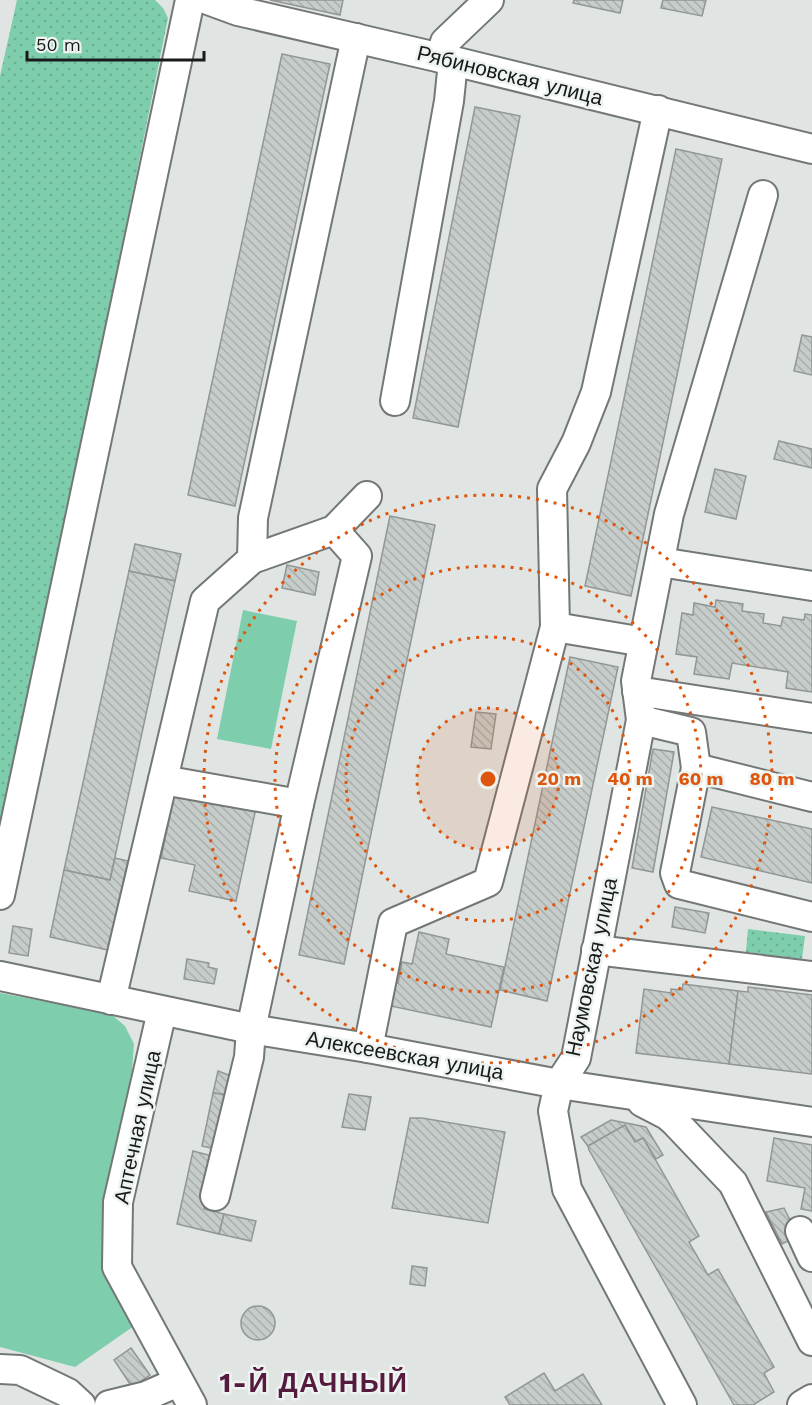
<svg xmlns="http://www.w3.org/2000/svg" width="812" height="1405" font-family="'Work Sans',sans-serif">
	<style>
		.green { fill: #7ecead }
		.park { fill: url(#park-dots) }
		.building { fill: url(#building-back-hatch); stroke: #929795; stroke-width: 1.5 }
		.lines { fill: none; stroke-linecap: round; stroke-linejoin: round }
		.minor-casing { stroke: #737876; stroke-width: 32 }
		.minor { stroke: #fff; stroke-width: 28 }
		.ring { fill: none; stroke: #de560d; stroke-width: 3; stroke-dasharray: 3 6 }
		.labels { text-anchor: middle; dominant-baseline: central; stroke-width: 5; stroke-linejoin: round; paint-order: stroke }
		.street-label { font-size: 21px; fill: #191b1b; stroke: #edf3f0 }
		.district-label { font-size: 27px; font-weight: bold; letter-spacing: 1.5px; fill: #561a3f; stroke: #edf3f0 }
		.centre { fill: #de560d; stroke: #edf3f0; stroke-width: 3 }
		.ring-label { font-size: 18px; text-anchor: middle; font-weight: bold; fill: #de560d; stroke: #edf3f0; stroke-width: 5; stroke-linejoin: round; paint-order: stroke }
	</style>
	<defs>
		<pattern id="park-dots" width="8" height="8" patternUnits="userSpaceOnUse" patternTransform="scale(1.5)"><rect width="8" height="8" fill="#7ecead"/><path d="M2 2h.1M6 6h.1" fill="none" stroke="#6cb094" stroke-width="1.8" stroke-linecap="round"/></pattern>
		<pattern id="building-back-hatch" width="6" height="6" patternUnits="userSpaceOnUse" patternTransform="scale(1.5)"><rect width="6" height="6" fill="#c6ccc9"/><path d="M-1 5l2 2M0 0l6 6M5-1l2 2" fill="none" stroke="#aaafac"/></pattern>
	</defs>
	<rect width="100%" height="100%" fill="#e0e5e3"/>
	<g class="green">
		<polygon points="243,610 297,621 271,749 217,739"/>
		<polygon points="0,993 111,1014 125,1026 134,1044 132,1070 112,1164 104,1219 134,1326 75,1367 0,1347"/>
	</g>
	<g class="park">
		<polygon points="17,0 155,0 163,8 168,18 0,850 0,76"/>
		<polygon points="748,929 805,936 802,959 746,952"/>
	</g>
	<g class="building">
		<polygon points="270,0 343,0 340,15"/>
		<polygon points="574,0 623,0 620,13 573,3"/>
		<polygon points="663,0 706,0 702,16 661,8"/>
		<polygon points="282,54 330,64 235,506 188,495"/>
		<polygon points="475,107 520,116 458,427 413,418"/>
		<polygon points="676,149 722,159 631,596 585,586"/>
		<polygon points="802,335 812,337 812,375 794,371"/>
		<polygon points="779,441 812,449 812,468 774,459"/>
		<polygon points="715,469 746,476 736,519 705,512"/>
		<polygon points="390,516 435,525 344,964 299,955"/>
		<polygon points="135,544 181,554 175,581 129,571"/>
		<polygon points="287,565 319,572 315,595 282,588"/>
		<polygon points="129,571 175,581 110,880 64,870"/>
		<polygon points="716,600 743,604 742,611 764,614 763,623 781,626 783,617 804,620 805,614 812,615 812,692 786,688 788,672 732,663 729,679 694,674 697,657 676,654 682,613 693,615 694,603 715,607"/>
		<polygon points="570,657 618,667 547,1001 500,990"/>
		<polygon points="476,712 496,714 491,749 471,747"/>
		<polygon points="653,749 674,752 653,872 632,868"/>
		<polygon points="175,791 256,808 236,901 189,891 195,865 161,858"/>
		<polygon points="712,807 812,829 812,883 701,857"/>
		<polygon points="115,858 128,861 108,950 50,937 64,870 110,880"/>
		<polygon points="675,907 709,913 705,933 672,927"/>
		<polygon points="13,926 32,929 28,956 9,953"/>
		<polygon points="419,932 449,939 446,954 504,967 491,1027 386,1005 391,982 398,983 402,962 412,964"/>
		<polygon points="187,959 209,963 208,967 217,969 214,984 184,979"/>
		<polygon points="683,984 738,991 729,1064 636,1053 644,989 671,993 671,989 682,990"/>
		<polygon points="748,987 812,995 812,1074 729,1064 738,991 748,992"/>
		<polygon points="218,1071 239,1079 235,1096 213,1093"/>
		<polygon points="213,1093 235,1096 223,1151 202,1146"/>
		<polygon points="349,1094 371,1097 365,1130 342,1127"/>
		<polygon points="410,1118 422,1118 505,1132 488,1223 392,1208"/>
		<polygon points="611,1120 646,1127 663,1155 656,1159 643,1138 635,1142 625,1125 588,1146 581,1137"/>
		<polygon points="625,1125 635,1142 643,1138 699,1236 689,1242 708,1275 718,1269 774,1367 764,1373 774,1392 753,1405 734,1405 589,1150 588,1146"/>
		<polygon points="774,1138 812,1145 812,1211 801,1209 805,1188 767,1181"/>
		<polygon points="193,1151 216,1157 204,1209 224,1214 219,1234 177,1224"/>
		<polygon points="784,1208 798,1236 782,1244 766,1212"/>
		<polygon points="224,1214 256,1221 251,1241 219,1234"/>
		<polygon points="412,1266 427,1268 425,1286 410,1284"/>
		<circle cx="258" cy="1323" r="17"/>
		<polygon points="131,1348 150,1375 132,1387 114,1360"/>
		<polygon points="544,1373 555,1391 583,1374 602,1405 510,1405 505,1397"/>
	</g>
	<g class="lines">
		<defs>
			<g id="minor">
				<polyline points="208,0 238,11 441,58 812,149"/>
				<polyline points="441,58 445,42 489,0"/>
				<polyline points="395,401 449,101 453,62"/>
				<polyline points="252,559 253,518 356,38"/>
				<polyline points="660,562 812,586"/>
				<polyline points="555,627 644,642"/>
				<polyline points="637,691 812,718"/>
				<polyline points="641,720 691,732 696,768 675,873 679,884 812,917"/>
				<polyline points="696,768 812,797"/>
				<polyline points="163,780 299,804"/>
				<polyline points="0,895 190,0"/>
				<polyline points="596,950 812,976"/>
				<polyline points="0,976 251,1029 368,1048 559,1084 812,1122"/>
				<polyline points="111,1000 205,601 252,559 334,530 367,496"/>
				<polyline points="162,1011 118,1202 117,1267 192,1405"/>
				<polyline points="368,1048 393,923 488,882 555,627 552,489 576,443 596,392 658,110"/>
				<polyline points="642,1102 667,1115 675,1122 733,1183 812,1341"/>
				<polyline points="215,1196 249,1057 251,1029 299,804 357,556 334,530"/>
				<polyline points="800,1231 812,1257"/>
				<polyline points="0,1369 20,1370 68,1393 81,1405"/>
				<polyline points="109,1405 146,1396 178,1382"/>
				<polyline points="682,1405 567,1189 553,1111 559,1084 576,1058 641,720 636,681 669,514 763,195"/>
				<polyline points="802,1405 812,1399"/>
			</g>
		</defs>
		<use href="#minor" class="minor-casing"/>
		<use href="#minor" class="minor"/>
	</g>
	<circle cx="488" cy="779" r="71" fill="#de560d" fill-opacity=".12"/>
	<g class="ring">
		<circle cx="488" cy="779" r="71"/>
		<circle cx="488" cy="779" r="142"/>
		<circle cx="488" cy="779" r="213"/>
		<circle cx="488" cy="779" r="284"/>
	</g>
	<g class="labels">
		<g class="street-label">
			<text transform="translate(510 75) rotate(14)">Рябиновская улица</text>
			<text transform="translate(591 967) rotate(-78)">Наумовская улица</text>
			<text transform="translate(405 1055) rotate(10)">Алексеевская улица</text>
			<text transform="translate(137 1127) rotate(-78)">Аптечная улица</text>
		</g>
		<g class="district-label">
			<text x="314" y="1383">1-Й ДАЧНЫЙ</text>
		</g>
	</g>
	<circle cx="488" cy="779" r="9" class="centre"/>
	<g class="ring-label">
		<text x="559" y="785">20 m</text>
		<text x="630" y="785">40 m</text>
		<text x="701" y="785">60 m</text>
		<text x="772" y="785">80 m</text>
	</g>
	<path d="M27 51v9h177v-9" fill="none" stroke="#191b1b" stroke-width="3"/>
	<text x="36" y="51" font-size="18" fill="#191b1b" stroke="#edf3f0" stroke-width="4.5" paint-order="stroke">50 m</text>
</svg>
